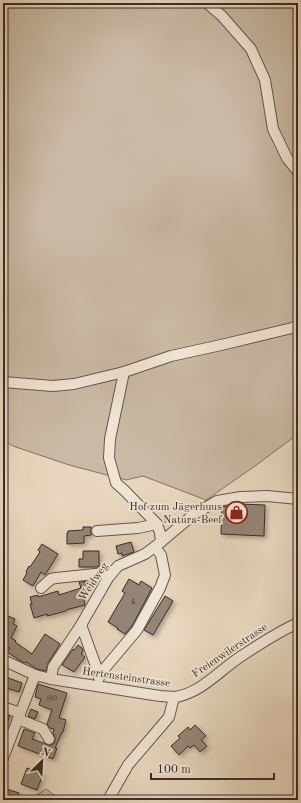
<svg xmlns="http://www.w3.org/2000/svg" width="301" height="803" font-family="'Old Standard TT',serif">
	<style>
		.green { fill: #cabaa5; stroke: #827366 }
		.building { fill: #948577; stroke: #392c28; filter: url(#shadow) }
		.lines { fill: none; stroke-linecap: round; stroke-linejoin: round }
		.minor-casing { stroke: #65574e; stroke-width: 12 }
		.minor { stroke: #f0e5d5; stroke-width: 10 }
		.labels { text-anchor: middle; dominant-baseline: central; stroke-width: 3.5; stroke-linejoin: round; paint-order: stroke }
		.number-label { font-size: 9px; fill: #50423c }
		.poi-label { font-size: 11px; fill: #392c28; stroke: #f0e5d5; text-anchor: end }
		.street-label { font-size: 11px; fill: #392c28; stroke: #f0e5d5 }
	</style>
	<defs>
		<filter id="shadow"><feDropShadow dx="2.5" dy="2.5" stdDeviation="2" flood-color="#0004"/></filter>
	</defs>
	<rect width="100%" height="100%" fill="#e8d7bf"/>
	<filter id="stains"><feTurbulence type="fractalNoise" baseFrequency=".005" numOctaves="4"/><feColorMatrix values="0 0 0 0 .2 0 0 0 0 .09 0 0 0 0 .02 0 0 0 .5 -.17"/></filter>
	<radialGradient id="worn" r=".72"><stop offset=".6" stop-color="#630" stop-opacity="0"/><stop offset="1" stop-color="#630" stop-opacity=".3"/></radialGradient>
	<g class="green">
		<polygon points="3,3 298,3 298,434 255,466 206,500 143,476 126,480 69,465 13,446 3,440"/>
		<polygon points="46,789 61,800 29,800"/>
	</g>
	<g class="building">
		<polygon points="239,504 265,505 264,536 221,534 222,507"/>
		<polygon points="83,527 91,527 91,535 84,536 84,543 67,544 67,533 68,533 68,531 83,530"/>
		<polygon points="131,542 134,552 122,556 122,553 118,554 116,546"/>
		<polygon points="42,544 58,554 45,575 41,572 33,586 23,580 27,573 26,572 29,566 30,567 40,552 38,550"/>
		<polygon points="83,551 99,551 99,567 79,567 79,559 83,559"/>
		<polygon points="129,579 139,585 141,581 152,588 132,626 125,634 117,629 118,628 108,622 125,593 122,591"/>
		<polygon points="89,581 90,586 81,588 79,582"/>
		<polygon points="81,588 85,605 66,610 66,611 47,616 47,614 34,618 30,604 32,604 30,597 38,595 38,597 58,591 59,595"/>
		<polygon points="165,596 173,601 153,635 144,630"/>
		<polygon points="3,614 15,619 13,624 17,626 11,638 16,641 15,642 32,654 45,634 60,644 48,663 46,671 37,669 26,662 25,663 19,660 7,652 10,648 3,644"/>
		<polygon points="78,645 82,648 83,651 81,654 85,657 74,672 62,665 73,649 74,650"/>
		<polygon points="3,676 22,683 19,692 3,687"/>
		<polygon points="38,684 67,693 59,718 66,720 63,732 62,732 55,748 57,748 53,759 18,746 24,729 35,733 32,739 49,745 52,745 55,742 55,738 53,733 54,729 50,728 47,724 52,710 39,705 41,699 35,697"/>
		<polygon points="31,709 38,712 35,719 28,716"/>
		<polygon points="3,714 10,716 3,733"/>
		<polygon points="195,725 206,736 201,740 207,746 200,752 194,745 190,748 188,746 179,755 171,746 180,738 178,736 188,727 190,730"/>
		<polygon points="27,768 43,774 37,790 21,784"/>
		<polygon points="3,788 19,793 17,800 3,800"/>
	</g>
	<g class="lines">
		<defs>
			<g id="minor">
				<polyline points="207,3 222,16 251,49 265,80 273,129 287,158 298,172"/>
				<polyline points="124,372 110,439 109,458 116,483 125,491 157,524 160,533 161,542"/>
				<polyline points="3,382 53,386 74,384 124,372 171,356 221,345 292,328 298,325"/>
				<polyline points="97,531 138,528 157,524"/>
				<polyline points="41,588 51,579 56,578 105,573 111,573"/>
				<polyline points="81,625 84,633 98,672 99,678"/>
				<path d="M3 660 35 675 51 679 160 696C165 696 170 697 175 697 201 693 219 671 240 657 258 645 278 632 298 623"/>
				<polyline points="98,672 105,668 137,630 160,588 165,575 161,555 155,547"/>
				<polyline points="51,679 53,667 81,625 108,578 118,566 145,554 161,542 193,515 217,501 241,497 267,496 298,499"/>
				<polyline points="3,707 20,713"/>
				<polyline points="18,719 43,729 49,739"/>
				<polyline points="3,758 35,675"/>
				<polyline points="108,800 128,765 169,717 174,697"/>
			</g>
		</defs>
		<use href="#minor" class="minor-casing"/>
		<use href="#minor" class="minor"/>
	</g>
	<defs>
		<symbol id="shop-ring" viewBox="-11 -11 22 22"><circle r="9.5" fill="#f0e5d5" stroke="#8f2418" stroke-width="1.5"/><path d="M-5-2.5h2.3a2.7 3.5 0 0 1 5.4 0H5L5.5 6h-11ZM-1.5-2.5h3a1.5 2.3 0 0 0-3 0Z" fill="#8f2418"/></symbol>
	</defs>
	<g fill-rule="evenodd">
		<use href="#shop-ring" x="224" y="500" width="25" height="25"/>
	</g>
	<g class="labels">
		<g class="number-label">
			<text x="133" y="601">4</text>
			<text x="52" y="698">80</text>
		</g>
		<g class="poi-label">
			<text x="222" y="507">Hof zum Jägerhuus<tspan x="222" dy="13">Natura-Beef</tspan></text>
		</g>
		<g class="street-label">
			<text transform="translate(94 582) rotate(-56)">Weidweg</text>
			<text transform="translate(230 651) rotate(-34)">Freienwilerstrasse</text>
			<text transform="translate(126 678) rotate(8)">Hertensteinstrasse</text>
		</g>
	</g>
	<rect width="301" height="803" fill="none" stroke="#e8d7bf" stroke-width="16"/>
	<rect x="4" y="4" width="293" height="795" fill="none" stroke="#392c28" stroke-width="2"/>
	<rect x="8" y="8" width="285" height="787" fill="none" stroke="#392c28"/>
	<g transform="translate(42 761) rotate(24)" stroke="#f0e5d5" stroke-width="3" paint-order="stroke">
	<path d="M0-3L7 15L0 10L-7 15Z" fill="#392c28"/>
	<text y="-6" font-size="11" font-weight="bold" text-anchor="middle" fill="#392c28">N</text>
	</g>
	<path d="M151 773v6h123v-6" fill="none" stroke="#392c28" stroke-width="2"/>
	<text x="157" y="773" font-size="12" fill="#392c28" stroke="#f0e5d5" stroke-width="3" paint-order="stroke">100 m</text>
	<rect width="100%" height="100%" filter="url(#stains)"/>
	<rect width="100%" height="100%" fill="url(#worn)"/>
</svg>
